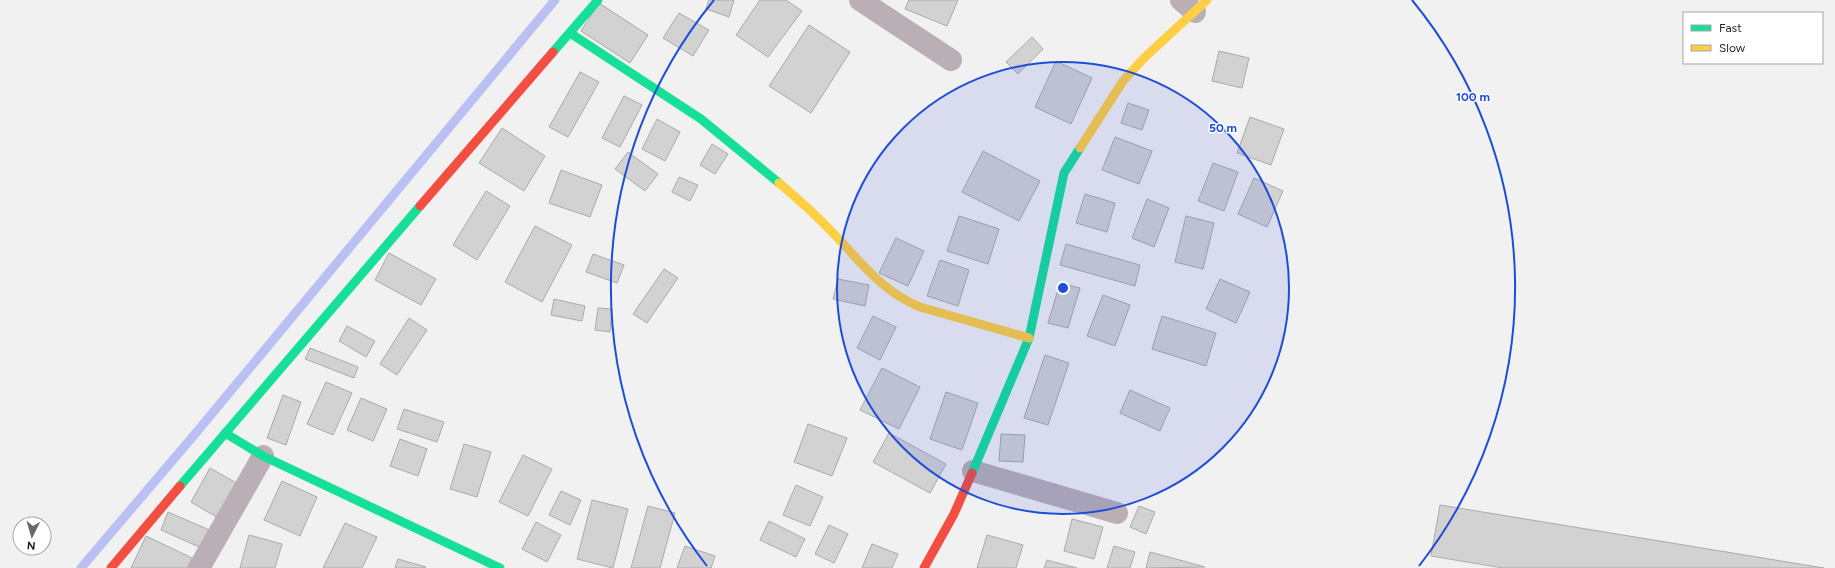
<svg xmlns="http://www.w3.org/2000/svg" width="1835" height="568" font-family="Figtree,sans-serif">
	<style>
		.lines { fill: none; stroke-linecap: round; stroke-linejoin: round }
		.stream { stroke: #bbc0f3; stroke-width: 9 }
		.building { fill: #d2d2d3; stroke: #aaaaab }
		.street { stroke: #b9afb5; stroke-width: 22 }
		.fast { stroke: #16e098; stroke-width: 9 }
		.slow { stroke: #ffcf43; stroke-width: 9 }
		.jam { stroke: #f24e42; stroke-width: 9 }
		.ring { fill: none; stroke: #1d4ed8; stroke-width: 2 }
		.centre { fill: #1d4ed8; stroke: #fff; stroke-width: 2 }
		.ring-label { font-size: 12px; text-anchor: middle; font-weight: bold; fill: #1d4ed8; stroke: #fff; stroke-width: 3; stroke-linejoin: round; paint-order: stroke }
	</style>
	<rect width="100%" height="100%" fill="#f2f1f2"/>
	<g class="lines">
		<polyline class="stream" points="81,568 195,434 555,0"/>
	</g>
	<g class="building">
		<polygon points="709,0 734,0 729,17 706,9"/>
		<polygon points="760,0 786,0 802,11 768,57 736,35"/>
		<polygon points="909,0 958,0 947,26 905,9"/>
		<polygon points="599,3 648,35 630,63 581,31"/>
		<polygon points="679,13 709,30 693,56 663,38"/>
		<polygon points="809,25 850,52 811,113 769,86"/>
		<polygon points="1032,37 1043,49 1018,74 1006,62"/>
		<polygon points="1219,51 1249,58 1242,88 1212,81"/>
		<polygon points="1056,61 1092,78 1071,124 1035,107"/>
		<polygon points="580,72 599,82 568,137 549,127"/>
		<polygon points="624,96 642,105 620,147 602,138"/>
		<polygon points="1128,103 1149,110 1142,130 1121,123"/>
		<polygon points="1250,117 1284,129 1271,165 1237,153"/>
		<polygon points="657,119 680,132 665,161 642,149"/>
		<polygon points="502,128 545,156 524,191 479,163"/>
		<polygon points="1115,137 1152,151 1139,184 1102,170"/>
		<polygon points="712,144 728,154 715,174 700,165"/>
		<polygon points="983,151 1040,181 1019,221 962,192"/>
		<polygon points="628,152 658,174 645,191 615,169"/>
		<polygon points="1213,163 1238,172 1224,211 1198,201"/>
		<polygon points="561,170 602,185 590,217 549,203"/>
		<polygon points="679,177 698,185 690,201 672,192"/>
		<polygon points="1254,178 1283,191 1267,227 1238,214"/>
		<polygon points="486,191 510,206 477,260 453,245"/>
		<polygon points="1085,194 1115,203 1107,232 1076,223"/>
		<polygon points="1147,199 1169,208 1154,247 1132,238"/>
		<polygon points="959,216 999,229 988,264 947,251"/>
		<polygon points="1186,216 1214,223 1203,269 1175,262"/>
		<polygon points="535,226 572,245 542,302 505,282"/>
		<polygon points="896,238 924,251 908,286 879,273"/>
		<polygon points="1066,244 1140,265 1135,286 1060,265"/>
		<polygon points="389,253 436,279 421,305 375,280"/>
		<polygon points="593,254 624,265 617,283 586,272"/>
		<polygon points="940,260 969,270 958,306 927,296"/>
		<polygon points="664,269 678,278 647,323 633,314"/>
		<polygon points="838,279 869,285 865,306 833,299"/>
		<polygon points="1220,279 1250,292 1236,323 1206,309"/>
		<polygon points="1060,283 1080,288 1068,328 1048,323"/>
		<polygon points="1103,295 1130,305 1115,346 1087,336"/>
		<polygon points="554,299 585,306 582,321 551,315"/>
		<polygon points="598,308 612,309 610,332 595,330"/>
		<polygon points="873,316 896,327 880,360 857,348"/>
		<polygon points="1162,316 1216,333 1206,366 1152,349"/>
		<polygon points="409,318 427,330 397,375 380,364"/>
		<polygon points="347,326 375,341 366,357 339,341"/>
		<polygon points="310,348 358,367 354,378 305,359"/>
		<polygon points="1045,355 1069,363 1048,425 1024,418"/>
		<polygon points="882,368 920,387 899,429 860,410"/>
		<polygon points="326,382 352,393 333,435 307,424"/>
		<polygon points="1130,390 1170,408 1160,431 1120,413"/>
		<polygon points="946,392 978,403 962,450 930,439"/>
		<polygon points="283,395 301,402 286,445 267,438"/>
		<polygon points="361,398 387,409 373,441 347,430"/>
		<polygon points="404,409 444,422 437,442 397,429"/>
		<polygon points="808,424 847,438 832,476 794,462"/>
		<polygon points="889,433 946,464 930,493 873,462"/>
		<polygon points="1001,434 1025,435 1023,462 999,461"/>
		<polygon points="400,439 427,449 418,476 390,466"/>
		<polygon points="464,444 491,452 477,497 450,489"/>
		<polygon points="523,455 552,469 528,516 499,502"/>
		<polygon points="210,468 240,485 220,519 191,502"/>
		<polygon points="282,481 317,497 300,536 264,520"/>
		<polygon points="796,485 823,497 810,526 783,515"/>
		<polygon points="561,491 581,500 570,525 549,515"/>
		<polygon points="592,500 628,509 613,568 577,559"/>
		<polygon points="1440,505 1824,568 1503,568 1431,556"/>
		<polygon points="648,506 675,513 660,568 631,568"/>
		<polygon points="1139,506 1155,512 1146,534 1130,527"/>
		<polygon points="168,512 214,532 206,550 161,530"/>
		<polygon points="1072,519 1103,527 1094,559 1064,551"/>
		<polygon points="769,521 805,539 796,557 760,540"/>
		<polygon points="536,522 561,535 547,562 522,549"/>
		<polygon points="345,523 377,537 362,568 323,568"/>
		<polygon points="829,525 848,534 834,563 815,554"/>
		<polygon points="249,535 282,544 275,568 240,568"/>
		<polygon points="987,535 1023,545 1016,568 977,568"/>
		<polygon points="146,536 192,558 187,568 131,568"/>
		<polygon points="872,544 898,554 892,568 862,568"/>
		<polygon points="685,546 715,556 711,568 677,568"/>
		<polygon points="1114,546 1135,552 1130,568 1107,568"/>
		<polygon points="1150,552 1205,567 1146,568"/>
		<polygon points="398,559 426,567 425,568 395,568"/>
		<polygon points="1047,560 1077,568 1044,568"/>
	</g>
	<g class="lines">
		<g class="street">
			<polyline points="860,0 951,60"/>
			<polyline points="1181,0 1195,12"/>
			<polyline points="973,471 1117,513"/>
			<polyline points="199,568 263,456"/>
		</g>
		<g class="fast">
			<polyline points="570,33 701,119 779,183"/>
			<polyline points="553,52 598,0"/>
			<polyline points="225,433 263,456 500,568"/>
			<polyline points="972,473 1029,338 1064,173 1080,148"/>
			<polyline points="180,486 420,206"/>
		</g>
		<g class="slow">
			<polyline points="1080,148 1123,81 1144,58 1207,0"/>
			<path d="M779 183C797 198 816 215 833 233 861 262 881 291 920 307L1029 338"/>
		</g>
		<g class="jam">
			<polyline points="420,206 553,52"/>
			<polyline points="111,568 180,486"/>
			<polyline points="924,568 954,514 972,473"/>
		</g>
	</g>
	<circle cx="1063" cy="288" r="226" fill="#1d4ed8" fill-opacity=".12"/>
	<g class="ring">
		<circle cx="1063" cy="288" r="226"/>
		<path d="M707 566A452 452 0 0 1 714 0M1412 0A452 452 0 0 1 1419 566"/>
	</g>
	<circle cx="1063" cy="288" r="6" class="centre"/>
	<g class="ring-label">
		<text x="1473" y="101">100 m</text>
		<text x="1223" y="132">50 m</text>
	</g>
	<rect x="1683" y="12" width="140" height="52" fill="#ffffff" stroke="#a5a5a6"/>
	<rect x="1691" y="25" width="20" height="6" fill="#16e098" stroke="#a5a5a6"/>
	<text x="1719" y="32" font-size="12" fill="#1f1f20">Fast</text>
	<rect x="1691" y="45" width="20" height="6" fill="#ffcf43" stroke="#a5a5a6"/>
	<text x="1719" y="52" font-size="12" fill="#1f1f20">Slow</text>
	<g transform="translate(32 536) rotate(185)"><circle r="19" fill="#ffffff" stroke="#a5a5a6"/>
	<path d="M0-3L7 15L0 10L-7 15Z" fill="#69686a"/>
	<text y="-6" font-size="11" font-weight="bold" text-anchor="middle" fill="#1f1f20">N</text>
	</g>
</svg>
